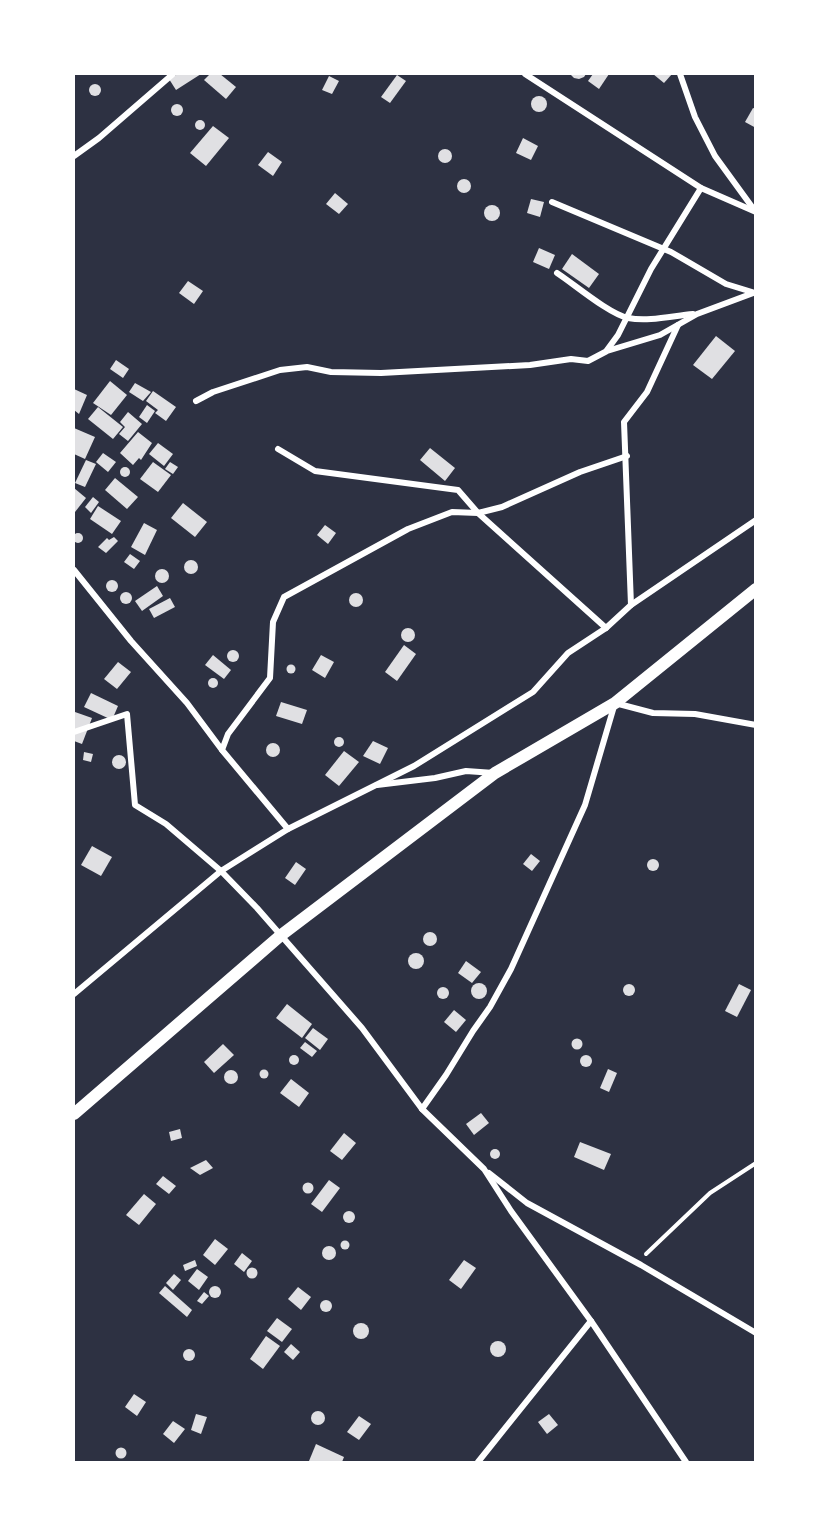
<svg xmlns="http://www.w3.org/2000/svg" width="829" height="1536" font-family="Signika,sans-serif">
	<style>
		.building { fill: #e0e0e3 }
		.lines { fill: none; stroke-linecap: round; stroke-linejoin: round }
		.path { stroke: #fff; stroke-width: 4 }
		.minor { stroke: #fff; stroke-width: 6 }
		.secondary { stroke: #fff; stroke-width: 12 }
	</style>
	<rect width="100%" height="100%" fill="#2d3142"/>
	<g class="building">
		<polygon points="178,74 201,74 176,90 169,79"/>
		<polygon points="210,74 220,74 236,87 226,99 204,80"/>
		<polygon points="570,74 586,74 584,77 579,79 574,78"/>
		<polygon points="593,74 609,74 599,89 588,81"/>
		<polygon points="653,74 672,74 664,83"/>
		<polygon points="397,75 406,81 390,103 381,97"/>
		<polygon points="329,76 339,81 332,94 322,90"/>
		<circle cx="95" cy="90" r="6"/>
		<circle cx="539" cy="104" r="8"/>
		<circle cx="177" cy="110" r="6"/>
		<polygon points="753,108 756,109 756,128 745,122"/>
		<circle cx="200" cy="125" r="5"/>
		<polygon points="213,126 229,138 206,166 190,153"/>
		<polygon points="523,138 538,146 531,160 516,153"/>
		<circle cx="445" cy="156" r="7"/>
		<polygon points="268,152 282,162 273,176 258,165"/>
		<circle cx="464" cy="186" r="7"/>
		<polygon points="335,193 348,204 339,214 326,204"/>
		<polygon points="531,199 544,202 540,217 527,213"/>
		<circle cx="492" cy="213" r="8"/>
		<polygon points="539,248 555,255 549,269 533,262"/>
		<polygon points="572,254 599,274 589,288 562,269"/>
		<polygon points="188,281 203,291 194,304 179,293"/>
		<polygon points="716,336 735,351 712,379 693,365"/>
		<polygon points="116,360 129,369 123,378 110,369"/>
		<polygon points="110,381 127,395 111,415 93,403"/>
		<polygon points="135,383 151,392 143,401 129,392"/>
		<polygon points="74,389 87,395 79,414 74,410"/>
		<polygon points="153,391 176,407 166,421 155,413 158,410 146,401"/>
		<polygon points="147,405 155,411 147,423 139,417"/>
		<polygon points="98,407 123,427 113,439 88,419"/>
		<polygon points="128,412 142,424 128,441 119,434 125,427 120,422"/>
		<polygon points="74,428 95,437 85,459 74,454"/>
		<polygon points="138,432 152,443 141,460 139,458 133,465 120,453"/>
		<polygon points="158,443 173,454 164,466 149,454"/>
		<polygon points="430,448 455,468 445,481 420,460"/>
		<polygon points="103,453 116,462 108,472 96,462"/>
		<polygon points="86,460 96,464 85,487 75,483"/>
		<polygon points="153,462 171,475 158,492 140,479"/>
		<polygon points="170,462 178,467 173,474 165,469"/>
		<circle cx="125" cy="472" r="5"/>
		<polygon points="115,478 138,497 127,509 105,490"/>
		<polygon points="74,488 86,498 75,512 74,511"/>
		<polygon points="93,497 99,502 91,513 85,507"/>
		<polygon points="183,503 207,522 195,537 171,518"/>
		<polygon points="98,506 121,521 112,534 90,519"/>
		<polygon points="144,523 157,530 145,555 131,547"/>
		<polygon points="325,525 336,533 328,544 317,535"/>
		<circle cx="78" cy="538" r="5"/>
		<polygon points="114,537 118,541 106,553 98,547 107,538 109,540"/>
		<polygon points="130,554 140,561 134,569 124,562"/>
		<circle cx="191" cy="567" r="7"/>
		<circle cx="162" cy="576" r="7"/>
		<circle cx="112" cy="586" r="6"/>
		<polygon points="157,586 163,596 142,611 135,601"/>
		<circle cx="126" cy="598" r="6"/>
		<circle cx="356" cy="600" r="7"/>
		<polygon points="170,598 175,607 154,618 149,609"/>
		<circle cx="408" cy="635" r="7"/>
		<polygon points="404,645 416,654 397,681 385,672"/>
		<circle cx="233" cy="656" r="6"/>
		<polygon points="213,655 231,670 224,679 205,665"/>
		<polygon points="321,655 334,662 325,678 312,670"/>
		<polygon points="118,662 131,672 117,689 104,679"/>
		<circle cx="291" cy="669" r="4.5"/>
		<circle cx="213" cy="683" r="5"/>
		<polygon points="91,693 118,706 112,720 84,707"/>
		<polygon points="281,702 307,710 302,724 276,716"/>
		<polygon points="75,712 92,718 82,744 74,741"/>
		<circle cx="339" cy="742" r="5"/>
		<polygon points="373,741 388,748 380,764 363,756"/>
		<circle cx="273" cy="750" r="7"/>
		<polygon points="344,751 359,762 339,786 325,775"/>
		<polygon points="84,752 93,754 91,762 83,760"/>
		<circle cx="119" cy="762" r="7"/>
		<polygon points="92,846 112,857 101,876 81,865"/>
		<polygon points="531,854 540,861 532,871 523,864"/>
		<circle cx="653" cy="865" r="6"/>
		<polygon points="296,862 306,869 295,885 285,878"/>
		<circle cx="430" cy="939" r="7"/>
		<circle cx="416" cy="961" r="8"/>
		<polygon points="466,961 481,972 472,983 458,973"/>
		<circle cx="479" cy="991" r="8"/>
		<circle cx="629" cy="990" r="6"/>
		<polygon points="739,984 751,990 737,1017 725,1011"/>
		<circle cx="443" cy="993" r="6"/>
		<polygon points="287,1004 312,1024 302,1038 276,1018"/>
		<polygon points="454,1010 466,1020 456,1032 444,1022"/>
		<polygon points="313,1028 328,1039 320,1050 305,1038"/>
		<circle cx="577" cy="1044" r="5.5"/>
		<polygon points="305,1042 317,1051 312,1057 300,1048"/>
		<polygon points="223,1044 234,1055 214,1073 204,1062"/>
		<circle cx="586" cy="1061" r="6"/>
		<circle cx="294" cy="1060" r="5"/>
		<polygon points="608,1069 617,1073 609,1092 600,1088"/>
		<circle cx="264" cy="1074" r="4.5"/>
		<circle cx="231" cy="1077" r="7"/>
		<polygon points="291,1079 309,1093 299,1107 280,1093"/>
		<polygon points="481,1113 489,1123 474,1135 466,1124"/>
		<polygon points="180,1129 182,1138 171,1141 169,1132"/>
		<polygon points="344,1133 356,1143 342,1160 330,1151"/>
		<polygon points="580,1142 611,1154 604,1170 574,1157"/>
		<circle cx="495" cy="1154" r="5"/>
		<polygon points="206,1160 213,1168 200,1175 190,1168"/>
		<polygon points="163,1176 176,1186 169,1194 156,1184"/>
		<polygon points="329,1180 340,1188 322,1212 311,1204"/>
		<circle cx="308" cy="1188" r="5.5"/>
		<polygon points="144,1194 156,1204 139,1225 126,1215"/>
		<circle cx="349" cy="1217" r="6"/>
		<polygon points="215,1239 228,1249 215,1265 203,1255"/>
		<circle cx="345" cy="1245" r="4.5"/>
		<circle cx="329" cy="1253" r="7"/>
		<polygon points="242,1253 252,1261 244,1272 234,1264"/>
		<polygon points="195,1260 197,1266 185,1271 183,1265"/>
		<polygon points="464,1260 476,1268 461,1289 449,1280"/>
		<circle cx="252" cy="1273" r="5.5"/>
		<polygon points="197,1269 208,1277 199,1290 188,1281"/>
		<polygon points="174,1274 181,1280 173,1290 166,1283"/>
		<polygon points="165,1286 192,1310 187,1317 159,1293"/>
		<circle cx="215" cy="1292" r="6"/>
		<polygon points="298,1287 311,1297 301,1310 288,1299"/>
		<polygon points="204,1292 209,1296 202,1304 197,1301"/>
		<circle cx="326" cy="1306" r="6"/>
		<polygon points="277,1318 292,1329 282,1342 267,1331"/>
		<circle cx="361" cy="1331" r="8"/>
		<polygon points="266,1336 280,1346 263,1369 250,1359"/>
		<circle cx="498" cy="1349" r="8"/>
		<polygon points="291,1344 300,1352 293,1360 284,1352"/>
		<circle cx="189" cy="1355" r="6"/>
		<polygon points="134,1394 146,1402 137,1416 125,1407"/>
		<circle cx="318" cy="1418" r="7"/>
		<polygon points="196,1414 207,1417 201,1434 191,1430"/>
		<polygon points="549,1414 558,1425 547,1434 538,1422"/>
		<polygon points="359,1416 371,1424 359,1440 347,1432"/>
		<polygon points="173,1421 185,1429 174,1443 163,1434"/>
		<polygon points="316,1444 344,1457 342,1462 313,1462 309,1461"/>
		<circle cx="121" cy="1453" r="5.5"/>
	</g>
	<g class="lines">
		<polyline class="path" points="646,1254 710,1193 756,1163"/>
		<g class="minor">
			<polyline points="525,74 701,188 756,212"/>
			<polyline points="680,74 695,117 715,156 755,211"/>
			<polyline points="74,156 99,138 173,74"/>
			<polyline points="552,202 671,252 726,284 752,292"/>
			<path d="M557 273C574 284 609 314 628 318 648 322 672 316 693 314"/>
			<polyline points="607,350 618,335 651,269 701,188"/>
			<polyline points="196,401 213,392 280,370 307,367 331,372 381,373 530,365 571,359 588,361 607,351 660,335 697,314 756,292"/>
			<polyline points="278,449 315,471 458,490 478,513 606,628"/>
			<polyline points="74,570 131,641 187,703 222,750"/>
			<polyline points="631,605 756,520"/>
			<polyline points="74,732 127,714 135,805 166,824 221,871 257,908 362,1028 422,1109 484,1169 511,1211 591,1321 686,1462"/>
			<polyline points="377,785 435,778 466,771 494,773"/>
			<polyline points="288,829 222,750 228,734 270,678 273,622 284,597 408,529 452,512 478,513 502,507 580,472 627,456"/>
			<polyline points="74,994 221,871 288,829 414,766 533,692 568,653 606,628 631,605 624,422 647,392 678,325"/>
			<polyline points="422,1109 446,1075 473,1031 490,1007 511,969 585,805 615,703 653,713 695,714 756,725"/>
			<polyline points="489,1173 527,1203 641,1265 756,1333"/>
			<polyline points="478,1462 591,1321"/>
		</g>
		<polyline class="secondary" points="74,1114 280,936 495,773 615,703 756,589"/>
	</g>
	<rect width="829" height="1536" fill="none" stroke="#ffffff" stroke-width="150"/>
</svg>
